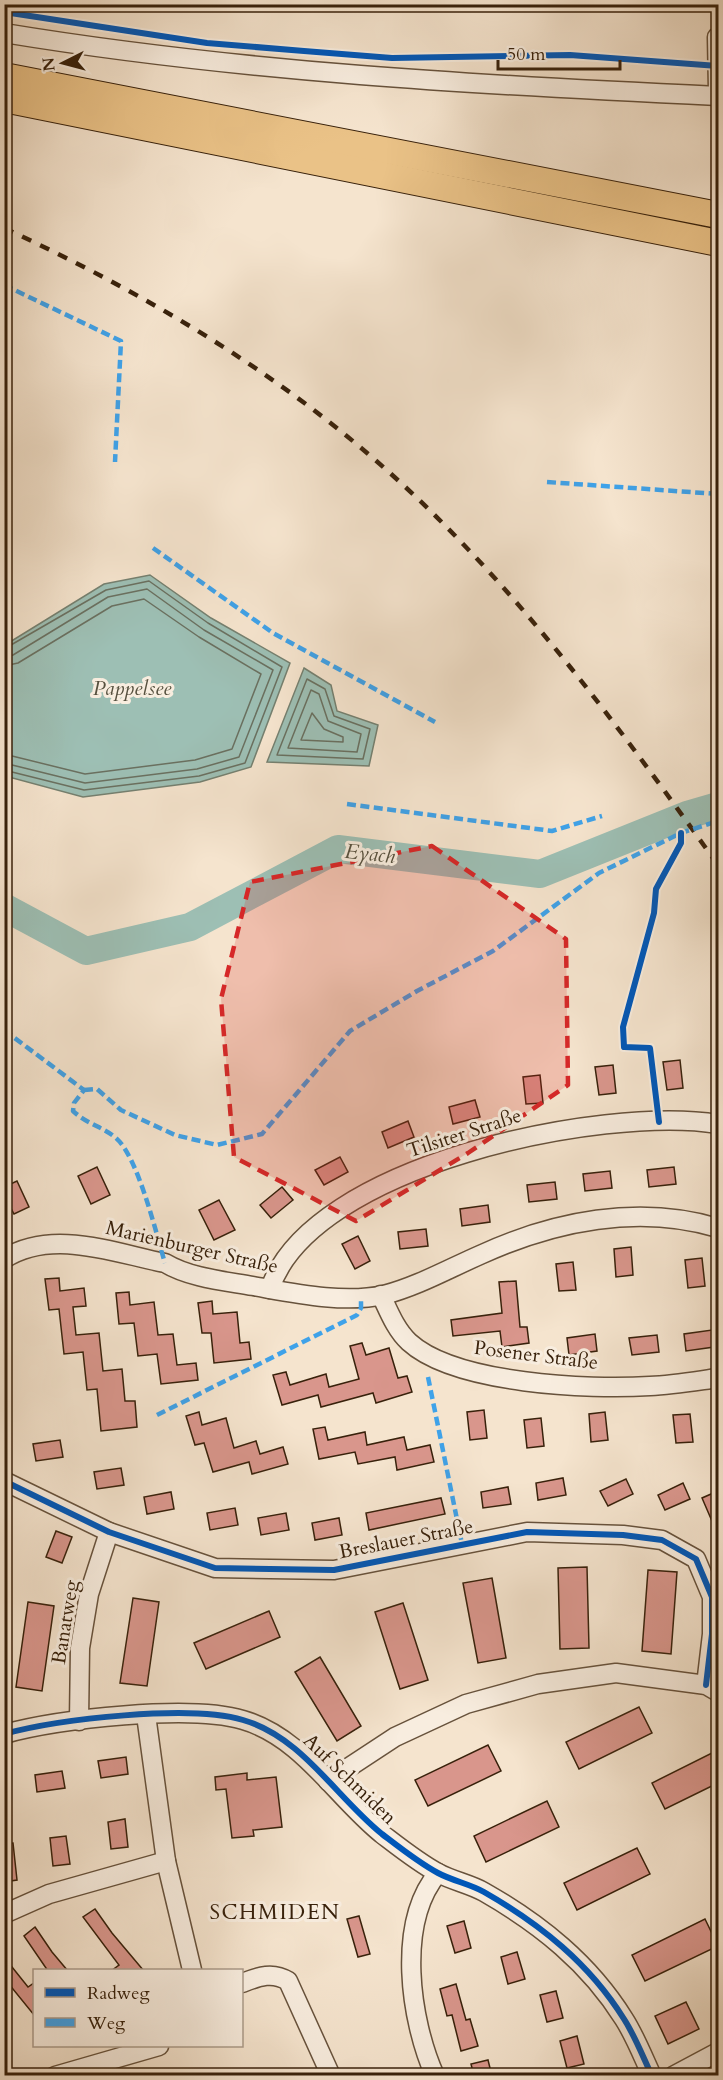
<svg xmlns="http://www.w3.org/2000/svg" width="723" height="2080" font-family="Cardo,serif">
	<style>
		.water { fill: #9dbfb4; stroke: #758070; stroke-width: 1.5 }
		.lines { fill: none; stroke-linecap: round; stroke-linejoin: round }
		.shore { stroke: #6a7060; stroke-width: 1.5 }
		.river { stroke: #9dbfb4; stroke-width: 28 }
		.building { fill: #d9968c; stroke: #38210b; stroke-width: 1.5 }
		.minor-casing { stroke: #67523c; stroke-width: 21 }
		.highway-casing { stroke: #38210b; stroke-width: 28 }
		.minor { stroke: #f8eddf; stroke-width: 18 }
		.highway { stroke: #eac287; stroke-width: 26 }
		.rail { stroke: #38210b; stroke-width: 4.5; stroke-dasharray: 10 10; stroke-linecap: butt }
		.quiet { stroke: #3fa2e9; stroke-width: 4.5; stroke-dasharray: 9 4.5; stroke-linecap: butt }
		.cycleway-casing { stroke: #f8eddf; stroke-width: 10 }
		.cycleway { stroke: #0057b8; stroke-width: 6 }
		.marked { fill: #d62828; fill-opacity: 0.2; stroke: #d62828; stroke-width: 4.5; stroke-dasharray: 12 8; stroke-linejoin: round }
		.labels { text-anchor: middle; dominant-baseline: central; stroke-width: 6; stroke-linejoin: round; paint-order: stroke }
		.street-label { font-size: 20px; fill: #38210b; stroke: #f8eddf }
		.water-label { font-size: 21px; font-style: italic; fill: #56503e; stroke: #f8eddf }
		.neighbourhood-label { font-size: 21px; letter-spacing: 1.5px; fill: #38210b; stroke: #f8eddf }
	</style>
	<rect width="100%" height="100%" fill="#f5e4ce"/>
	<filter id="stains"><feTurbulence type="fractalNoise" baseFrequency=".00333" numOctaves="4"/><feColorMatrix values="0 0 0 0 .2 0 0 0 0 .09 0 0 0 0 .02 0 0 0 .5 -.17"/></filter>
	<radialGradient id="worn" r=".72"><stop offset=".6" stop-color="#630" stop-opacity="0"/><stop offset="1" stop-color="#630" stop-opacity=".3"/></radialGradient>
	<g class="water">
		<polygon points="150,575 211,618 290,663 251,767 200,782 83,797 5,776 5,645 104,584"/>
		<polygon points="304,668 331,685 337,711 378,725 369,766 267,762"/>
	</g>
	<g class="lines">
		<g class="shore">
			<polyline points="4,649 106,590 149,581 208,623 282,667 245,763 199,776 84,790 4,770"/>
			<polyline points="4,657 13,655 108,597 147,589 204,630 273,670 239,757 197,769 85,783 4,763"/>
			<polyline points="4,666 18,663 112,606 144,599 199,637 261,674 232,749 195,760 85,774 4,754"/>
			<polygon points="307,679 325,689 334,716 370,729 363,759 277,755"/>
			<polygon points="311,690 319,694 328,721 361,734 357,752 288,748"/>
			<polygon points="312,713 324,729 343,737 343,742 301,740"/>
		</g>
		<polyline class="river" points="4,907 86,951 190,927 338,849 540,874 687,815 718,806"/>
	</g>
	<g class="building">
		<polygon points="680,1060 683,1088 667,1090 663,1062"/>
		<polygon points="613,1065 616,1093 599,1095 595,1067"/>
		<polygon points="540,1075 543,1103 526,1104 523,1077"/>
		<polygon points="475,1100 480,1117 453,1124 449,1107"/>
		<polygon points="408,1121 414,1137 388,1148 382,1132"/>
		<polygon points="340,1157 348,1172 324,1185 315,1170"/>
		<polygon points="97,1167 110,1195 91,1204 78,1176"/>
		<polygon points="674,1167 676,1184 649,1187 647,1170"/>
		<polygon points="610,1171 612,1188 585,1191 583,1174"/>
		<polygon points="17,1181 29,1207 14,1214 4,1195 4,1187"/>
		<polygon points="555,1182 557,1199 529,1202 527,1185"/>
		<polygon points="282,1187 293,1200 271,1218 260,1205"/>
		<polygon points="219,1200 235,1230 214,1240 199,1210"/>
		<polygon points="488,1205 490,1222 462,1226 460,1209"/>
		<polygon points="426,1229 428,1246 400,1249 398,1232"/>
		<polygon points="358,1236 370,1261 355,1269 342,1244"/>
		<polygon points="631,1247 633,1275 616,1277 614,1249"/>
		<polygon points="702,1258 705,1286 688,1288 685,1260"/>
		<polygon points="573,1262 576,1290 559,1291 556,1264"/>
		<polygon points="59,1278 60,1291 84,1288 86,1306 73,1307 76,1335 99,1333 103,1371 122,1369 125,1401 135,1401 137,1427 101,1431 97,1389 87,1390 83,1352 64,1354 59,1309 49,1310 45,1279"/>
		<polygon points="516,1281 520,1327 527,1327 529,1343 502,1347 500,1331 453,1336 451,1320 502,1313 499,1282"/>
		<polygon points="129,1292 130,1305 154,1302 158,1335 173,1334 177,1365 196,1363 198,1380 161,1384 157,1354 138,1356 134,1323 119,1324 116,1293"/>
		<polygon points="212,1301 213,1314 237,1312 240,1343 249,1342 251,1359 214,1363 211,1333 202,1333 198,1303"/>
		<polygon points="712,1330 714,1347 686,1351 684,1334"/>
		<polygon points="595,1334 597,1351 569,1355 567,1338"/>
		<polygon points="657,1335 659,1352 632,1355 629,1338"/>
		<polygon points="362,1343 366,1355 389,1348 398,1378 407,1376 412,1392 376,1403 373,1393 321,1407 318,1395 282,1405 273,1375 286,1372 290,1385 326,1374 329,1387 359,1379 350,1346"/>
		<polygon points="484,1410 487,1438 470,1440 467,1412"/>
		<polygon points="199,1412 202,1425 226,1418 234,1448 256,1441 260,1454 283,1447 288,1464 252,1474 249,1462 213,1472 204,1443 195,1445 186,1416"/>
		<polygon points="605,1412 608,1440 591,1442 589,1414"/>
		<polygon points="690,1414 693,1442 676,1443 673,1415"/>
		<polygon points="541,1418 544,1446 527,1448 524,1420"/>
		<polygon points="325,1427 328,1440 365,1432 367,1445 404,1437 407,1450 430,1445 434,1462 397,1470 395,1457 358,1464 355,1452 319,1459 313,1429"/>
		<polygon points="60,1440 63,1457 36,1461 33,1444"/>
		<polygon points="121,1468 124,1485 97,1489 94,1472"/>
		<polygon points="563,1478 566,1495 538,1500 536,1483"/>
		<polygon points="626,1479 633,1494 608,1506 600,1491"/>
		<polygon points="683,1483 690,1499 665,1510 658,1495"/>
		<polygon points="508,1487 511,1504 483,1508 481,1492"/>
		<polygon points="718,1491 718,1535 702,1498"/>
		<polygon points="171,1492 174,1509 147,1514 144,1497"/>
		<polygon points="441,1498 445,1514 369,1530 366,1513"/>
		<polygon points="235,1508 238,1525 210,1530 207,1513"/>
		<polygon points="286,1513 289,1530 261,1535 258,1518"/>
		<polygon points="339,1518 342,1535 315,1540 312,1523"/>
		<polygon points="56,1531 72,1537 62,1563 46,1557"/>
		<polygon points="587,1567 589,1648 560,1649 558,1568"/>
		<polygon points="648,1570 677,1572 671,1654 642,1651"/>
		<polygon points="492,1578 506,1658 478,1663 463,1583"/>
		<polygon points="133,1598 159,1602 147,1686 120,1683"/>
		<polygon points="28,1602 54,1606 42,1691 16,1687"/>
		<polygon points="403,1603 428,1680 400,1689 375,1612"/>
		<polygon points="269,1611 280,1637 206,1669 194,1643"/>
		<polygon points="320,1657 361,1726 337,1741 295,1672"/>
		<polygon points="639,1707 652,1733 579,1769 566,1742"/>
		<polygon points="488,1745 501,1771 428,1806 415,1780"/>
		<polygon points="718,1750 718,1783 665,1809 652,1783"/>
		<polygon points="126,1757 128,1774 101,1778 98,1761"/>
		<polygon points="62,1771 65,1788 37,1792 35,1775"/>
		<polygon points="247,1773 247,1780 276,1777 282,1827 253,1830 254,1836 232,1838 226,1789 216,1790 215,1777"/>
		<polygon points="547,1801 559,1827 486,1862 474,1836"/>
		<polygon points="125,1819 128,1847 111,1849 108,1822"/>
		<polygon points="66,1836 70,1864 53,1866 50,1838"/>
		<polygon points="13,1843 17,1880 4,1882 4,1844"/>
		<polygon points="637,1848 650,1874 577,1910 564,1883"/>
		<polygon points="95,1909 112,1933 144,1971 111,1971 119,1965 83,1917"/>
		<polygon points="359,1916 370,1954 358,1957 347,1919"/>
		<polygon points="705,1919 718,1946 645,1981 632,1955"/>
		<polygon points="464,1921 471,1948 455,1953 447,1926"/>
		<polygon points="35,1927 52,1952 68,1971 48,1971 24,1936"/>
		<polygon points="517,1952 525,1979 508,1984 501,1957"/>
		<polygon points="4,1957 28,1987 34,1983 34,2015 4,1978"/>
		<polygon points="456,1984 466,2020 470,2019 478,2046 461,2051 452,2015 447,2016 440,1989"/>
		<polygon points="556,1991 563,2018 547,2022 540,1995"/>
		<polygon points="686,2002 699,2029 668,2044 655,2016"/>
		<polygon points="577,2036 584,2064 567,2068 560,2041"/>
		<polygon points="488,2060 492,2076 474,2076 471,2064"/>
	</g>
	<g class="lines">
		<defs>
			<g id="minor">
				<path d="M4 33C241 72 479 85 718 96"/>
				<polyline points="717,37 718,91"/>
				<path d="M4 1259C52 1228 114 1253 165 1263 190 1278 225 1281 253 1286 293 1293 343 1304 384 1295 418 1286 448 1269 480 1255 554 1221 639 1204 718 1228"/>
				<path d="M270 1289C310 1165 604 1105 718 1124"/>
				<path d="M381 1295C389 1312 396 1330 409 1342 455 1384 589 1390 650 1386 673 1385 696 1381 718 1378"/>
				<polyline points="4,1481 109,1532 215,1568 334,1570 527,1532 623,1535 662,1540 696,1559 712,1597 712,1634 706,1685"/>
				<polyline points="146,1715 166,1861 192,1970"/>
				<polyline points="79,1721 80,1648 89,1594 109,1532"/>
				<path d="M4 1734C59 1719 190 1704 243 1720 302 1737 336 1797 382 1834 399 1847 419 1863 438 1873 453 1881 470 1884 484 1892 540 1924 589 1963 624 2019 635 2036 643 2057 652 2076"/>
				<polyline points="328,1781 395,1737 466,1704 538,1684 616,1673 706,1685 718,1692"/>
				<polyline points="4,1914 49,1894 166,1861"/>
				<path d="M242 1983C258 1977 272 1971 288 1981L331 2076"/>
				<polyline points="55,2076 159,2046"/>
				<path d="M435 2076C410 2020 396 1923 438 1873"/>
				<polyline points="673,2076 718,2052"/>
			</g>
			<g id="highway">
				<polyline points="4,76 718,215"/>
				<polyline points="4,99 718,243"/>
			</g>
		</defs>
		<use href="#minor" class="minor-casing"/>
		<use href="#highway" class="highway-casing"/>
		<use href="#minor" class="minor"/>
		<use href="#highway" class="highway"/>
		<path class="rail" d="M4 228C144 293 275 370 390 473 517 587 619 727 718 865"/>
		<g class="quiet">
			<polyline points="4,285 121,341 115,462"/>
			<polyline points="547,482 718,494"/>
			<polyline points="153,548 273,633 435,722"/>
			<polyline points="347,804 552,831 602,816"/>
			<path d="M4 1030 84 1090 74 1103 73 1111C87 1124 103 1127 116 1138 138 1157 156 1233 165 1263"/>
			<polyline points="84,1090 97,1089 121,1110 175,1135 217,1145 262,1134 350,1031 417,991 493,951 599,873 681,833 718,821"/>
			<polyline points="428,1377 462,1544"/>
			<polyline points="157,1415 357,1315 361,1308 361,1297"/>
		</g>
		<defs>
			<g id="cycleway">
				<polyline points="4,12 207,43 304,51 392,58 570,55 718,66"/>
				<polyline points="659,1122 650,1048 624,1047 623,1027 654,913 656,889 681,843 681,833"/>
				<polyline points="4,1481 109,1532 215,1568 334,1570 527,1532 623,1535 662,1540 696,1559 712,1597 712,1634 706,1685"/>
				<path d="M4 1734C59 1719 190 1704 243 1720 302 1737 336 1797 382 1834 399 1847 419 1863 438 1873 453 1881 470 1884 484 1892 540 1924 589 1963 624 2019 635 2036 643 2057 652 2076"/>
			</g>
		</defs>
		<use href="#cycleway" class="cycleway-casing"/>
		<use href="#cycleway" class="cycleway"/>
	</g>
	<path class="marked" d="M432 846 566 939 568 1085 468 1153 356 1221 234 1157 221 999 250 882Z"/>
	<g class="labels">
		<g class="street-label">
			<text transform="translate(464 1133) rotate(-18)">Tilsiter Straße</text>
			<text transform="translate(192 1247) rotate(13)">Marienburger Straße</text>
			<text transform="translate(536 1355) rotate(7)">Posener Straße</text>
			<text transform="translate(406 1539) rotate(-11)">Breslauer Straße</text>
			<text transform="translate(65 1622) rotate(-81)">Banatweg</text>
			<text transform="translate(350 1779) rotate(44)">Auf Schmiden</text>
		</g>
		<g class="water-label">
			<text x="132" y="688">Pappelsee</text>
			<text transform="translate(370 854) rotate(6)">Eyach</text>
		</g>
		<g class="neighbourhood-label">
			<text x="275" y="1912">SCHMIDEN</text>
		</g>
	</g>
	<rect width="723" height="2080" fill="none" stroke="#f5e4ce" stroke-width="24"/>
	<rect x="6" y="6" width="711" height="2068" fill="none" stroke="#38210b" stroke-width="3"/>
	<rect x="12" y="12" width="699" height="2056" fill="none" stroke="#38210b" stroke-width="1.5"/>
	<rect x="33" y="1969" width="210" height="78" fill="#f8eddf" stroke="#ab9b8a" stroke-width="1.5"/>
	<rect x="45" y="1988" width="30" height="9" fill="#0057b8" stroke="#ab9b8a" stroke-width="1.5"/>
	<text x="87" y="1999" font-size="18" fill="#38210b">Radweg</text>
	<rect x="45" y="2018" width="30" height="9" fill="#3fa2e9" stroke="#ab9b8a" stroke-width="1.5"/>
	<text x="87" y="2029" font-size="18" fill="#38210b">Weg</text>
	<g transform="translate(63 63) rotate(264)" stroke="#f8eddf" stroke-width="4.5" paint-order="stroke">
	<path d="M0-4.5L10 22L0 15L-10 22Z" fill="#38210b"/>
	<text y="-9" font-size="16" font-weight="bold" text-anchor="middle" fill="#38210b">N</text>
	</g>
	<path d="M498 60v9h122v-9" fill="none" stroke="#38210b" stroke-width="3"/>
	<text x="507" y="60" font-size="18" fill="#38210b" stroke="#f8eddf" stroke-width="4.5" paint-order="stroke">50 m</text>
	<rect width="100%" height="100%" filter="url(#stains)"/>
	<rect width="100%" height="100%" fill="url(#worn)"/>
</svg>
